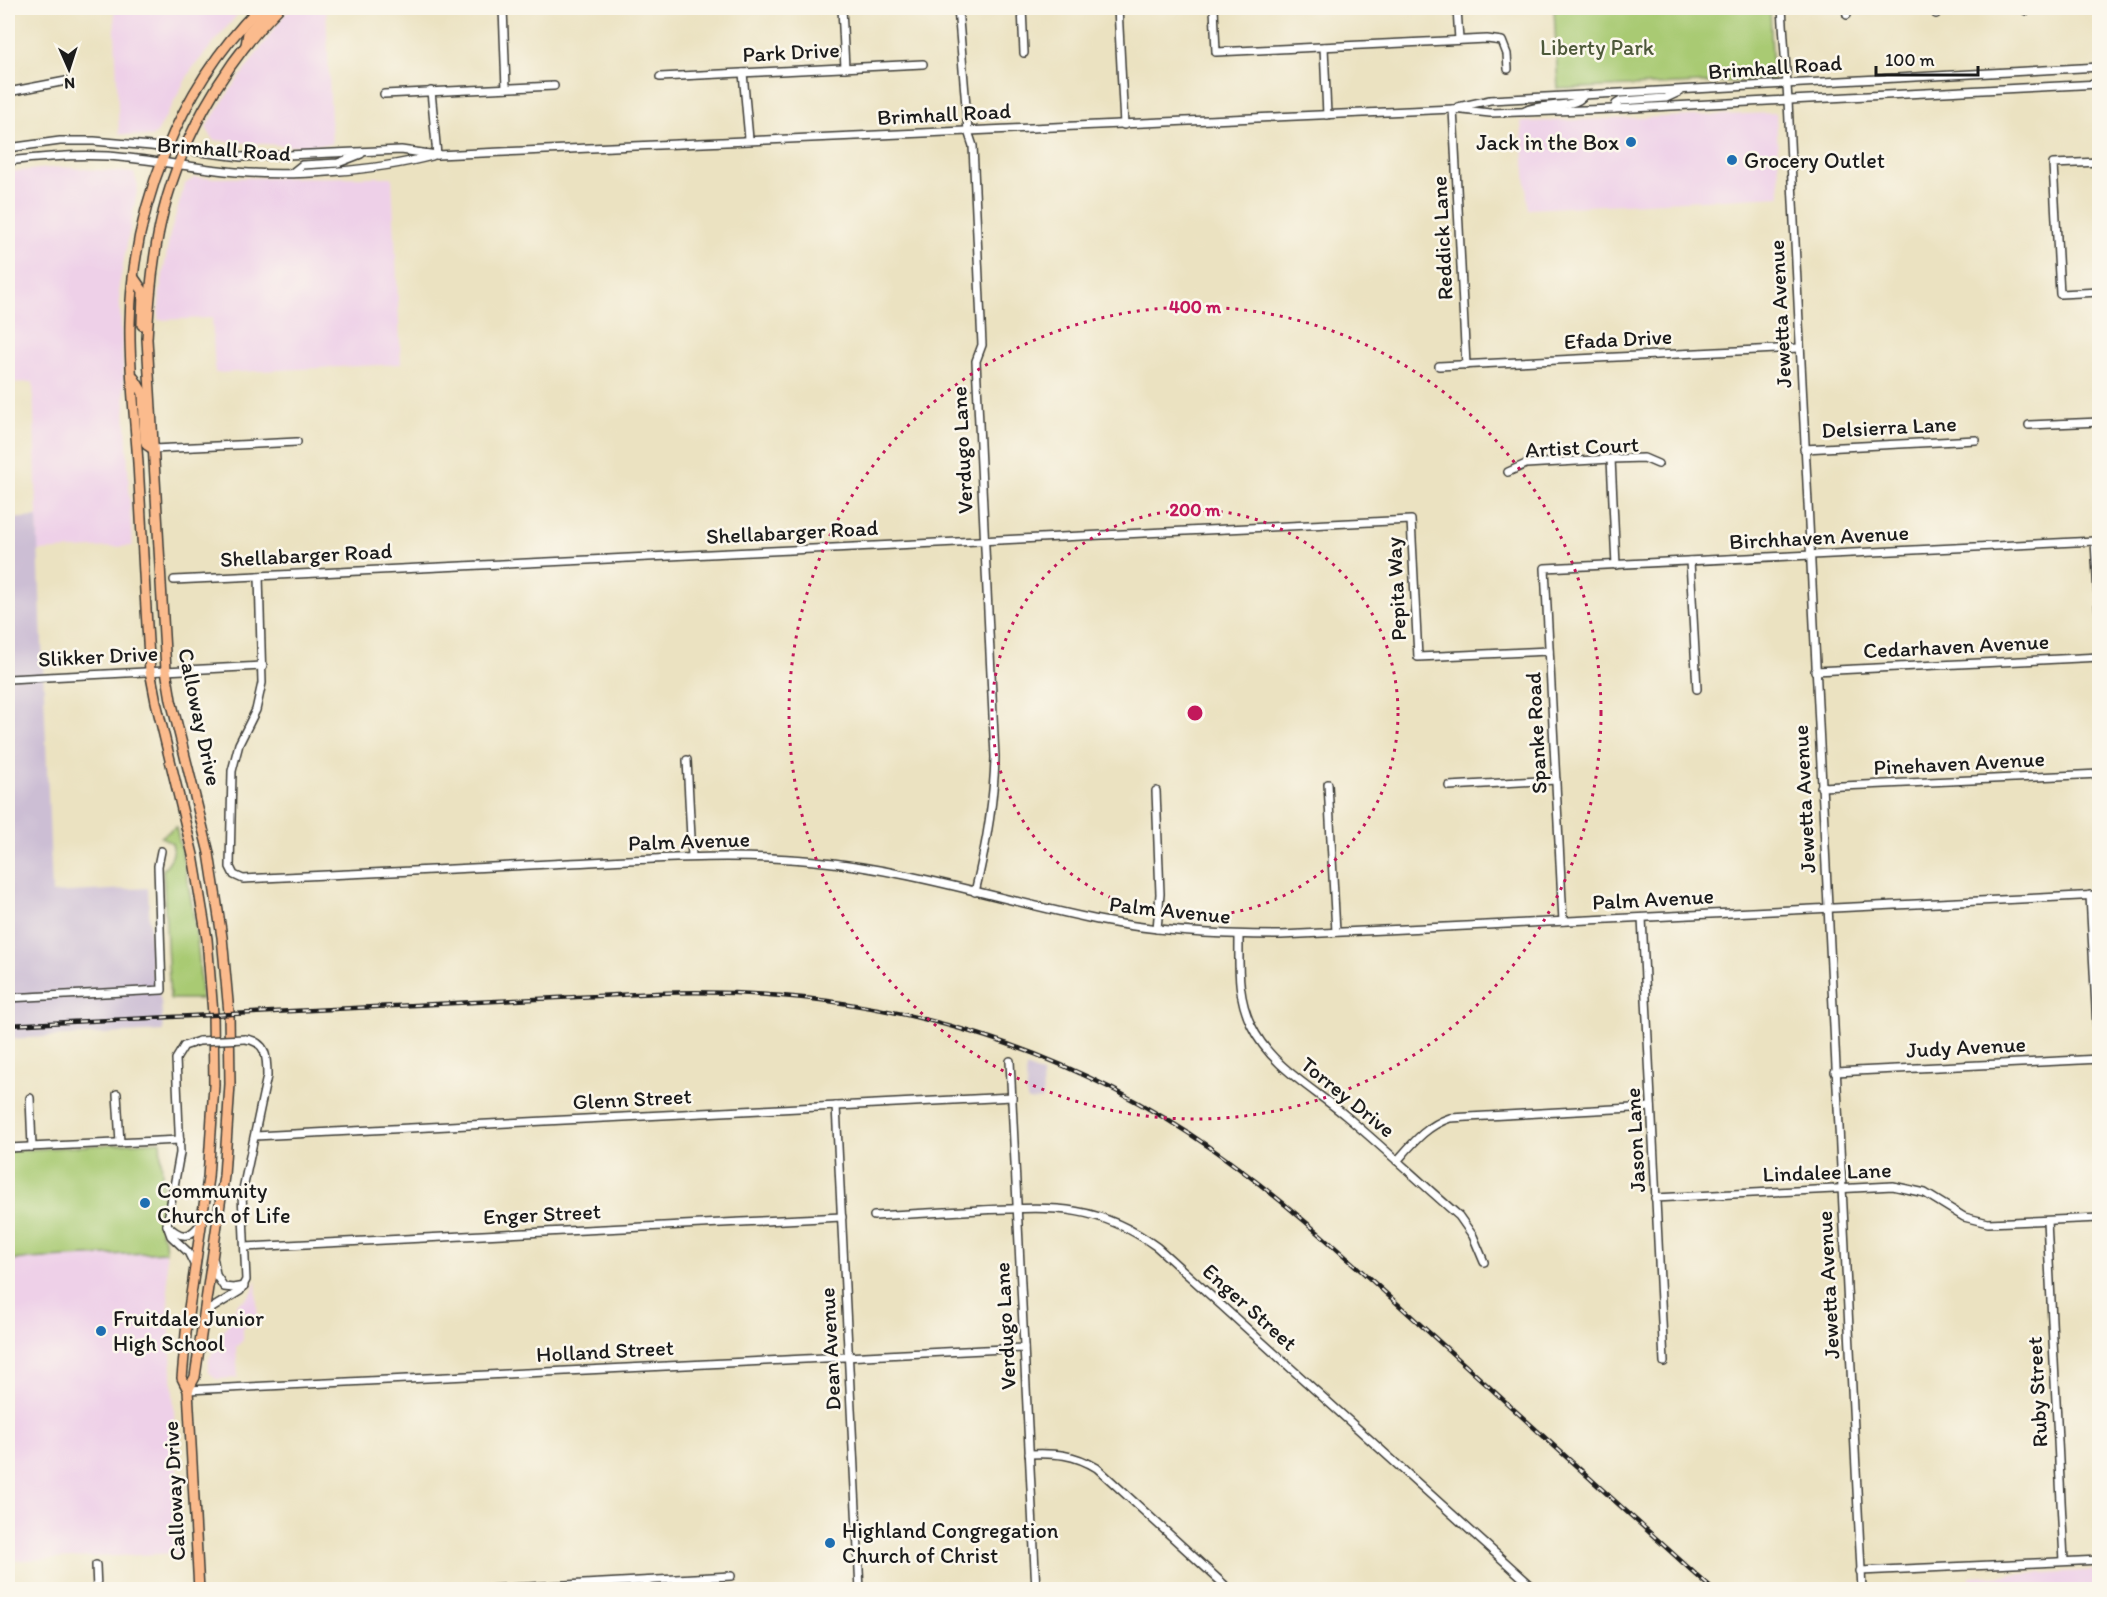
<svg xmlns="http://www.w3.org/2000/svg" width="2107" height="1597" font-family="Itim,sans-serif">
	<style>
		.built { fill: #eed0e8 }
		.industrial { fill: #ccbed4 }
		.green { fill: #a9ca73; stroke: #627348; stroke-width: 1.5 }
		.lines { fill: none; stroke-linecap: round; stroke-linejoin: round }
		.minor-casing { stroke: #3b3a35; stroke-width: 10 }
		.major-casing { stroke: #3b3a35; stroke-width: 12 }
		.minor { stroke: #fff; stroke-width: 7 }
		.major { stroke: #fbbb8d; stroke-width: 9 }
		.rail-casing { stroke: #1c1c1c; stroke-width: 4.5 }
		.rail { stroke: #fbf7ec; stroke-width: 2; stroke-dasharray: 7; stroke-linecap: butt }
		.minor-bridge-casing { stroke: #3b3a35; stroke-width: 10; stroke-linecap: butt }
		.minor-bridge { stroke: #fff; stroke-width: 7 }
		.ring { fill: none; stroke: #c2185b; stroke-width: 3; stroke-dasharray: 3 6 }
		.poi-dot { fill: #1f6fb2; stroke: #fbf7ec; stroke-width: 2 }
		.labels { text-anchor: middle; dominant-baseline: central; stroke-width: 5; stroke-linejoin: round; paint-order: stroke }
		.park-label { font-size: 22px; fill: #4d593a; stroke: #fbf7ec }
		.street-label { font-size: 22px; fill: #1c1c1c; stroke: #fbf7ec }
		.poi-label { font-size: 22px; fill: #1c1c1c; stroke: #fbf7ec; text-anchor: start }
		.centre { fill: #c2185b; stroke: #fbf7ec; stroke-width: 3 }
		.ring-label { font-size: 18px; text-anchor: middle; font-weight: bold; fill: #c2185b; stroke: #fbf7ec; stroke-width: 5; stroke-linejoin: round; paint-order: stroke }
	</style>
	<rect width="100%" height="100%" fill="#fbf7ec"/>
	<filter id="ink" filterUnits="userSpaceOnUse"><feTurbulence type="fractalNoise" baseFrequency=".0167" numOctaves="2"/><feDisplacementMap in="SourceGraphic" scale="12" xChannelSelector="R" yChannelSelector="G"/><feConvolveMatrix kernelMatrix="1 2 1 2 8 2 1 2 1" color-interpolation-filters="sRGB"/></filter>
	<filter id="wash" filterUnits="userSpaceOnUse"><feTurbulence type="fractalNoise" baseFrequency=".008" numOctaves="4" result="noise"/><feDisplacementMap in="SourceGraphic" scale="24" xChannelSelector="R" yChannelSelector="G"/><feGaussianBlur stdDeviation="1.35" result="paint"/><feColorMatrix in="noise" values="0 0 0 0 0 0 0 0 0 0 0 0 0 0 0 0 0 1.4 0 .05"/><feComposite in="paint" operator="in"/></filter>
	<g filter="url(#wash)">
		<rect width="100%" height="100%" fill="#ebe2c1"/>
		<g class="built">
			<polygon points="114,8 243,8 191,70 157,133 151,137 119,134"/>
			<polygon points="292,8 326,8 332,144 290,146 213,140 206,127 231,89 285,14"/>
			<polygon points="1776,113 1780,196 1528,209 1521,122"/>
			<polygon points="60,167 134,173 138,186 119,286 132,546 38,551 33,382 8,383 8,172"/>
			<polygon points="392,177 401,364 215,373 212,318 158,320 160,292 170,234 185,184 194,178"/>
			<polygon points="166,1252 181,1553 8,1561 8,1260"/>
			<polygon points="256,1279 258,1326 243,1327 243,1340 236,1347 238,1378 216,1379 208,1371 209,1359 238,1303 247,1298 253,1291"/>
			<polygon points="2099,1570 2099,1589 1969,1589 1969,1577"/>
		</g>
		<g class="industrial">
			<polygon points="37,517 52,893 148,888 152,971 161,1001 163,1031 8,1039 8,519"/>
			<polygon points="1026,1067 1042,1074 1043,1100 1027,1101"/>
		</g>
		<g class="green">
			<polygon points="1554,8 1770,8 1773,80 1558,89"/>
			<path d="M176 827C189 884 200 940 201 999H170L163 870C170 860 176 855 172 843L161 837Z"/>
			<polygon points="160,1141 164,1204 160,1223 161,1233 165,1241 166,1252 8,1260 8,1151"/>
		</g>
	</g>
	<g filter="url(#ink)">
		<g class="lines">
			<defs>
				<g id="minor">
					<polyline points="503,8 506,88"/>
					<polyline points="842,8 845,68"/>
					<path d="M958 8 968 131 973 146 982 345 976 361 995 757C994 804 986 847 975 892"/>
					<polyline points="1022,8 1024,53"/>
					<polyline points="1118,8 1124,125"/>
					<polyline points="1214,8 1216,52 1487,39 1502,41 1507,54 1508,69"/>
					<polyline points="1457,8 1459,40"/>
					<polyline points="1782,8 1788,101 1862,1590"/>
					<polyline points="1846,8 1847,15"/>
					<polyline points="1936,8 1936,14"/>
					<polyline points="2026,8 2026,11"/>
					<polyline points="1324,47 1327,115"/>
					<polyline points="743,73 749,139"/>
					<polyline points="660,77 923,64"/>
					<polyline points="431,91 437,155"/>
					<polyline points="8,92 66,81"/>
					<polyline points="384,94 554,86"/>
					<polyline points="1458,107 1490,100 2100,67"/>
					<polyline points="1453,109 1466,365"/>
					<polyline points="1614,109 1616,104 1621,101 1666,98 1679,92"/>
					<path d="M1525 111C1540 102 1575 110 1584 95"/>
					<polyline points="8,148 60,141 94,141 151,146 241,157 401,150 437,155 1453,109 1490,113 1614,109 2100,84"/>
					<path d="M8 161C41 157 75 154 108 156 151 159 193 168 236 172 294 177 375 171 432 156"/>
					<polyline points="2100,162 2053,164 2060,294 2100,292"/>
					<polyline points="292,173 302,165 338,163 361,154"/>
					<polyline points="1439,366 1799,348"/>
					<polyline points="2029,425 2100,422"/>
					<polyline points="153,449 297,442"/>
					<polyline points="1804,449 1976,440"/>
					<polyline points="1611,459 1616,565"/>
					<polyline points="1508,472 1526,464 1611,459 1644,458 1658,464"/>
					<polyline points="1690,561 1697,689"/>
					<path d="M259 576 262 683 256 710 239 744 232 771 230 867 234 875 243 879C352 874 460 869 569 863 651 859 733 853 815 861 911 870 1004 901 1098 920 1159 932 1219 935 1281 935L2100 895"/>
					<polyline points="174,580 1411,520 1418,657 1549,651"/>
					<polyline points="1815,671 2100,657"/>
					<polyline points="8,679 263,666"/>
					<polyline points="687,760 692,857"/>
					<polyline points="1328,784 1336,932"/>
					<polyline points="1449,786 1556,780"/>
					<polyline points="1821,787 2100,774"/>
					<polyline points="1156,791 1160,894 1157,929"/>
					<polyline points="2090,895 2100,1084"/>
					<polyline points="1642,918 1664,1362"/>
					<polyline points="1563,921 1545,568 2095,541 2100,630"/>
					<path d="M1239 935C1239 966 1237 996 1251 1025 1270 1066 1313 1088 1346 1116 1384 1148 1421 1183 1459 1216L1473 1236 1484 1262"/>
					<polyline points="8,998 162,990 158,866 161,851"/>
					<polyline points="1010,1061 1036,1590"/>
					<polyline points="1835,1072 2100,1059"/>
					<polyline points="117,1094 120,1143"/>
					<polyline points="30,1098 32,1147"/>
					<polyline points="836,1106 860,1590"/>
					<polyline points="255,1136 1012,1097"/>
					<polyline points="8,1148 180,1140"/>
					<path d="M1397 1161C1413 1143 1426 1126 1450 1118L1651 1107"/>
					<polyline points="1655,1198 1893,1186 1925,1193 1964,1217 1988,1223 2100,1218"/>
					<path d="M874 1216C910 1214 945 1212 981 1210 1052 1207 1097 1203 1157 1247L1536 1590"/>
					<polyline points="2047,1221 2064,1561"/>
					<polyline points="167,1225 180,1153 176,1059 184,1046 199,1041"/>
					<polyline points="245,1247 842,1217"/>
					<polyline points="214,1261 216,1275 224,1287 233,1288 244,1286"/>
					<path d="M195 1266 188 1252 171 1236 167 1225C182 1240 190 1238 201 1223"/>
					<path d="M204 1313 240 1291 246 1280 242 1194 267 1076C267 1058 267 1041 245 1039"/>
					<polyline points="188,1390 1024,1348"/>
					<path d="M1029 1454C1055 1453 1074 1454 1097 1468L1230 1590"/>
					<polyline points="96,1565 97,1590"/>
					<polyline points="1860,1571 2100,1560"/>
					<polyline points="473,1590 731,1576"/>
				</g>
				<g id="major">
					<polyline points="246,45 248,33 269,8"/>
					<polyline points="134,278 143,291 142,325"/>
					<polyline points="134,378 143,393 145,440 147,445 153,449"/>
					<path d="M188 1390 195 1377 224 1176 230 1084 229 1013 222 937 209 853 171 700 166 670 147 339C149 301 152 263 160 226 177 146 221 66 279 8"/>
					<path d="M199 1590 188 1390 182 1378 187 1322 208 1178 214 1085 213 1014 207 939 193 855 156 702 150 671C145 602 142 533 138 463 135 417 129 370 130 323 132 208 178 90 259 8"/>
				</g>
			</defs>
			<use href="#minor" class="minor-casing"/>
			<use href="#major" class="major-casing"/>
			<use href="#minor" class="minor"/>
			<use href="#major" class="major"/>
			<defs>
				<path id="rail" d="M8 1025 658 993C857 986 1047 1034 1212 1149 1291 1204 1361 1271 1433 1336 1526 1421 1620 1505 1713 1590"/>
			</defs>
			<use href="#rail" class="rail-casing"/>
			<use href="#rail" class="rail"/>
			<defs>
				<polyline id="minor-bridge" points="199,1041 245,1039"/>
			</defs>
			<use href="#minor-bridge" class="minor-bridge-casing"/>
			<use href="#minor-bridge" class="minor-bridge"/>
		</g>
	</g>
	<g class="ring">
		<circle cx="1195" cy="713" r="203"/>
		<circle cx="1195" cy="713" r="406"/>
	</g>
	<g class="poi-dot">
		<circle cx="1631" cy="142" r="6"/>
		<circle cx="1732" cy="160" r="6"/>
		<circle cx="145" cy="1203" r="6"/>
		<circle cx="101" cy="1331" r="6"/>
		<circle cx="830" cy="1543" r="6"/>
	</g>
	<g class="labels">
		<g class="park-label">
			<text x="1597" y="47">Liberty Park</text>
		</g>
		<g class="street-label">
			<text transform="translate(791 52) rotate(-3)">Park Drive</text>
			<text transform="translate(1775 67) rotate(-4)">Brimhall Road</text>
			<text transform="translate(944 114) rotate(-3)">Brimhall Road</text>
			<text transform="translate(224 149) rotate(4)">Brimhall Road</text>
			<text transform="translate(1442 238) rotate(-93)">Reddick Lane</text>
			<text transform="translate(1780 314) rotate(-93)">Jewetta Avenue</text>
			<text transform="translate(1618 339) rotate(-3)">Efada Drive</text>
			<text transform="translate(1889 427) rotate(-3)">Delsierra Lane</text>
			<text transform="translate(1582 447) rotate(-3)">Artist Court</text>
			<text transform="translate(962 450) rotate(-93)">Verdugo Lane</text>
			<text transform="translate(792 532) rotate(-3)">Shellabarger Road</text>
			<text transform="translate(1819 537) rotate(-3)">Birchhaven Avenue</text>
			<text transform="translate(306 555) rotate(-3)">Shellabarger Road</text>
			<text transform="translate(1396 589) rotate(-93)">Pepita Way</text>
			<text transform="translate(1956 646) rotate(-3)">Cedarhaven Avenue</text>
			<text transform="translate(98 656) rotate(-3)">Slikker Drive</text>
			<text transform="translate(200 717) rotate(78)">Calloway Drive</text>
			<text transform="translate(1536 733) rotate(-93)">Spanke Road</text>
			<text transform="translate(1959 763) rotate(-3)">Pinehaven Avenue</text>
			<text transform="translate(1804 799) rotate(-93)">Jewetta Avenue</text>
			<text transform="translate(689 841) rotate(-2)">Palm Avenue</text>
			<text transform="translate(1653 899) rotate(-3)">Palm Avenue</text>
			<text transform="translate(1170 910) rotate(6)">Palm Avenue</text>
			<text transform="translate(1966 1047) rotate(-3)">Judy Avenue</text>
			<text transform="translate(1348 1097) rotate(39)">Torrey Drive</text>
			<text transform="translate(632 1099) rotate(-3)">Glenn Street</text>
			<text transform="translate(1635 1140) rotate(-93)">Jason Lane</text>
			<text transform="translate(1827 1172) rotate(-2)">Lindalee Lane</text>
			<text transform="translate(542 1214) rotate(-3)">Enger Street</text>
			<text transform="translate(1828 1285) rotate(-93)">Jewetta Avenue</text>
			<text transform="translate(1250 1307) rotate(42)">Enger Street</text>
			<text transform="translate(1005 1326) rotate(-93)">Verdugo Lane</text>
			<text transform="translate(830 1349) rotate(-93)">Dean Avenue</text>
			<text transform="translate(605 1351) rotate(-3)">Holland Street</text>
			<text transform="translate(2037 1392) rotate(-93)">Ruby Street</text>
			<text transform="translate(174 1491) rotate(-93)">Calloway Drive</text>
		</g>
		<g class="poi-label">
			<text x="1619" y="142" text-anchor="end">Jack in the Box</text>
			<text x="1744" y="160">Grocery Outlet</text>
			<text x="157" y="1190">Community<tspan x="157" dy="25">Church of Life</tspan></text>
			<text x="113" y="1318">Fruitdale Junior<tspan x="113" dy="25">High School</tspan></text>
			<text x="842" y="1530">Highland Congregation<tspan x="842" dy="25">Church of Christ</tspan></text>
		</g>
	</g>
	<circle cx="1195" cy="713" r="9" class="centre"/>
	<g class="ring-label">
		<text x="1195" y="313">400 m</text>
		<text x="1195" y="516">200 m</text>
	</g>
	<rect width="2107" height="1597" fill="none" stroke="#fbf7ec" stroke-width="30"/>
	<g transform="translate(69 69) rotate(177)" stroke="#fbf7ec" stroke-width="4.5" paint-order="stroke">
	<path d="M0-4.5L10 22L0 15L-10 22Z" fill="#1c1c1c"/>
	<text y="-9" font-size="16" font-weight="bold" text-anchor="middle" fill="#1c1c1c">N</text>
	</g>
	<path d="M1876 66v9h102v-9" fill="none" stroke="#1c1c1c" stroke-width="3"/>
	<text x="1885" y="66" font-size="18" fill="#1c1c1c" stroke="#fbf7ec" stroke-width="4.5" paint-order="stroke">100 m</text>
</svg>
